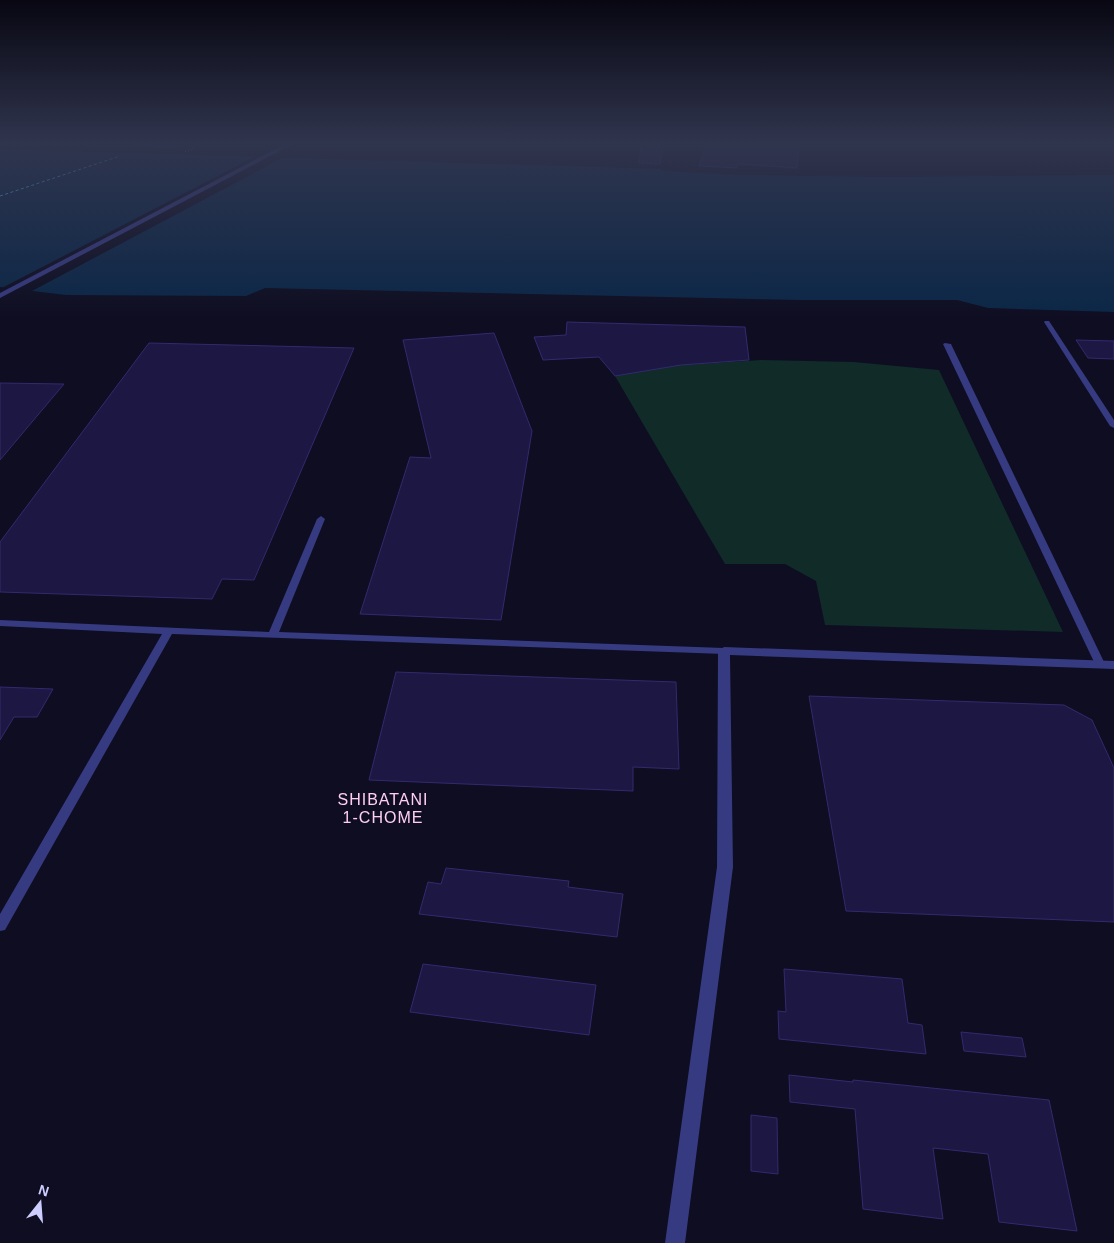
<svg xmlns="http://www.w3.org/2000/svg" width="1114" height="1243" font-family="Arial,sans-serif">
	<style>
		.green { fill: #102b28 }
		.water { fill: #0b2747 }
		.pier { fill: #0e0d21 }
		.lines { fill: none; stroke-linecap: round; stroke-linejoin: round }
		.ferry { stroke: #5bc1ff; stroke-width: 1; stroke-dasharray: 3 2.5; stroke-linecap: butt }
		.building { fill: #1d1843; stroke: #322a6f }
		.path { stroke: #2bb5a1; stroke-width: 2; stroke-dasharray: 1 2; stroke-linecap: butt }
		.service { fill: #363a81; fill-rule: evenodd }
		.tertiary { fill: #363a81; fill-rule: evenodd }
		.labels { text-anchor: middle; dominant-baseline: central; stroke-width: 4; stroke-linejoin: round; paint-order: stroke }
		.near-neighbourhood-label { font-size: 16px; letter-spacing: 1px; fill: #ffcff2; stroke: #0e0d21 }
	</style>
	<rect width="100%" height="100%" fill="#0e0d21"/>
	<polygon class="green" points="761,360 854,362 939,370 1063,632 825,625 816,581 785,564 725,564 615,376 681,365"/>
	<polygon class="water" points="0,149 661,169 662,171 738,175 887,177 1114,175 1114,312 988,308 957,300 800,300 265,288 246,296 66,295 0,287"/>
	<polygon class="pier" points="262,153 290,154 30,292 0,289"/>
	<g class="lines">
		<polyline class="ferry" points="0,196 120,156"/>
	</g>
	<g class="building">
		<polygon points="642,144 663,144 660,164 638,163"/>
		<polygon points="706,144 799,144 797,168 738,164 737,168 699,166"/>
		<polygon points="567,322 745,327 749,360 681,365 615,376 599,357 543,360 534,337 566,335"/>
		<polygon points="494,333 532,431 501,620 360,614 410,457 431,458 403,340"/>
		<polygon points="1076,340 1114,341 1114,359 1088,358"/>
		<polygon points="149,343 354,348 254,580 222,579 212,599 0,592 0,542"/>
		<polygon points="0,383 64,384 0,460"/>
		<polygon points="396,672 676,682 679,769 633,767 633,791 369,780"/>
		<polygon points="0,687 53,689 37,717 14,717 0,740"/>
		<polygon points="809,696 1064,705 1092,720 1114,768 1114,922 846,911"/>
		<polygon points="446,868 569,881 568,887 623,894 617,937 419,914 428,882 441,884"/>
		<polygon points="423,964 596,985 589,1035 410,1012"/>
		<polygon points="784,969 902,979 908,1023 922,1025 926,1054 779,1039 778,1011 786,1012"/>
		<polygon points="961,1032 1022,1038 1026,1057 964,1051"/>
		<polygon points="789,1075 853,1082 853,1080 1049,1100 1077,1231 999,1222 988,1154 933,1148 943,1219 863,1209 855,1109 790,1102"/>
		<polygon points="751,1115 777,1118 778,1174 751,1171"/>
	</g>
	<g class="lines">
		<polyline class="path" points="185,151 190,151 197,144"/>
		<g class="service">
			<polygon points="36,144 175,146 177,147 175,148"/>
			<polygon points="1045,321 1049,321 1114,420 1114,428 1110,426 1044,322"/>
			<polygon points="945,343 951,344 1105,664 1104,666 1096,666 1095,664 943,344"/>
			<polygon points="321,516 325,519 279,632 724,648 729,651 724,654 172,634 5,930 0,931 0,914 162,634 0,626 0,620 269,632 317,519"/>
		</g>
		<g class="tertiary">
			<polygon points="285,144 293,144 0,298 0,293"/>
			<polygon points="724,647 1114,661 1114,669 730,655 733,867 685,1243 665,1243 717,867 718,651"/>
		</g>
	</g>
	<linearGradient id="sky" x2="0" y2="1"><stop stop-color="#080712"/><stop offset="0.45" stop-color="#30354e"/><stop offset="1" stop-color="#30354e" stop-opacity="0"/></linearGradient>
	<rect width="1114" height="318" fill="url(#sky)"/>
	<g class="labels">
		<g class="near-neighbourhood-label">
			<text x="383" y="799">SHIBATANI<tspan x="383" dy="18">1-CHOME</tspan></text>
		</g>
	</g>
	<g transform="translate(40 1203) rotate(17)" stroke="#0e0d21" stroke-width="4" paint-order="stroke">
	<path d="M0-4L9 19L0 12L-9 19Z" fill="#cecdff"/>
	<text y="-8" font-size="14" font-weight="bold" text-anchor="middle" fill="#cecdff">N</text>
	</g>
</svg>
